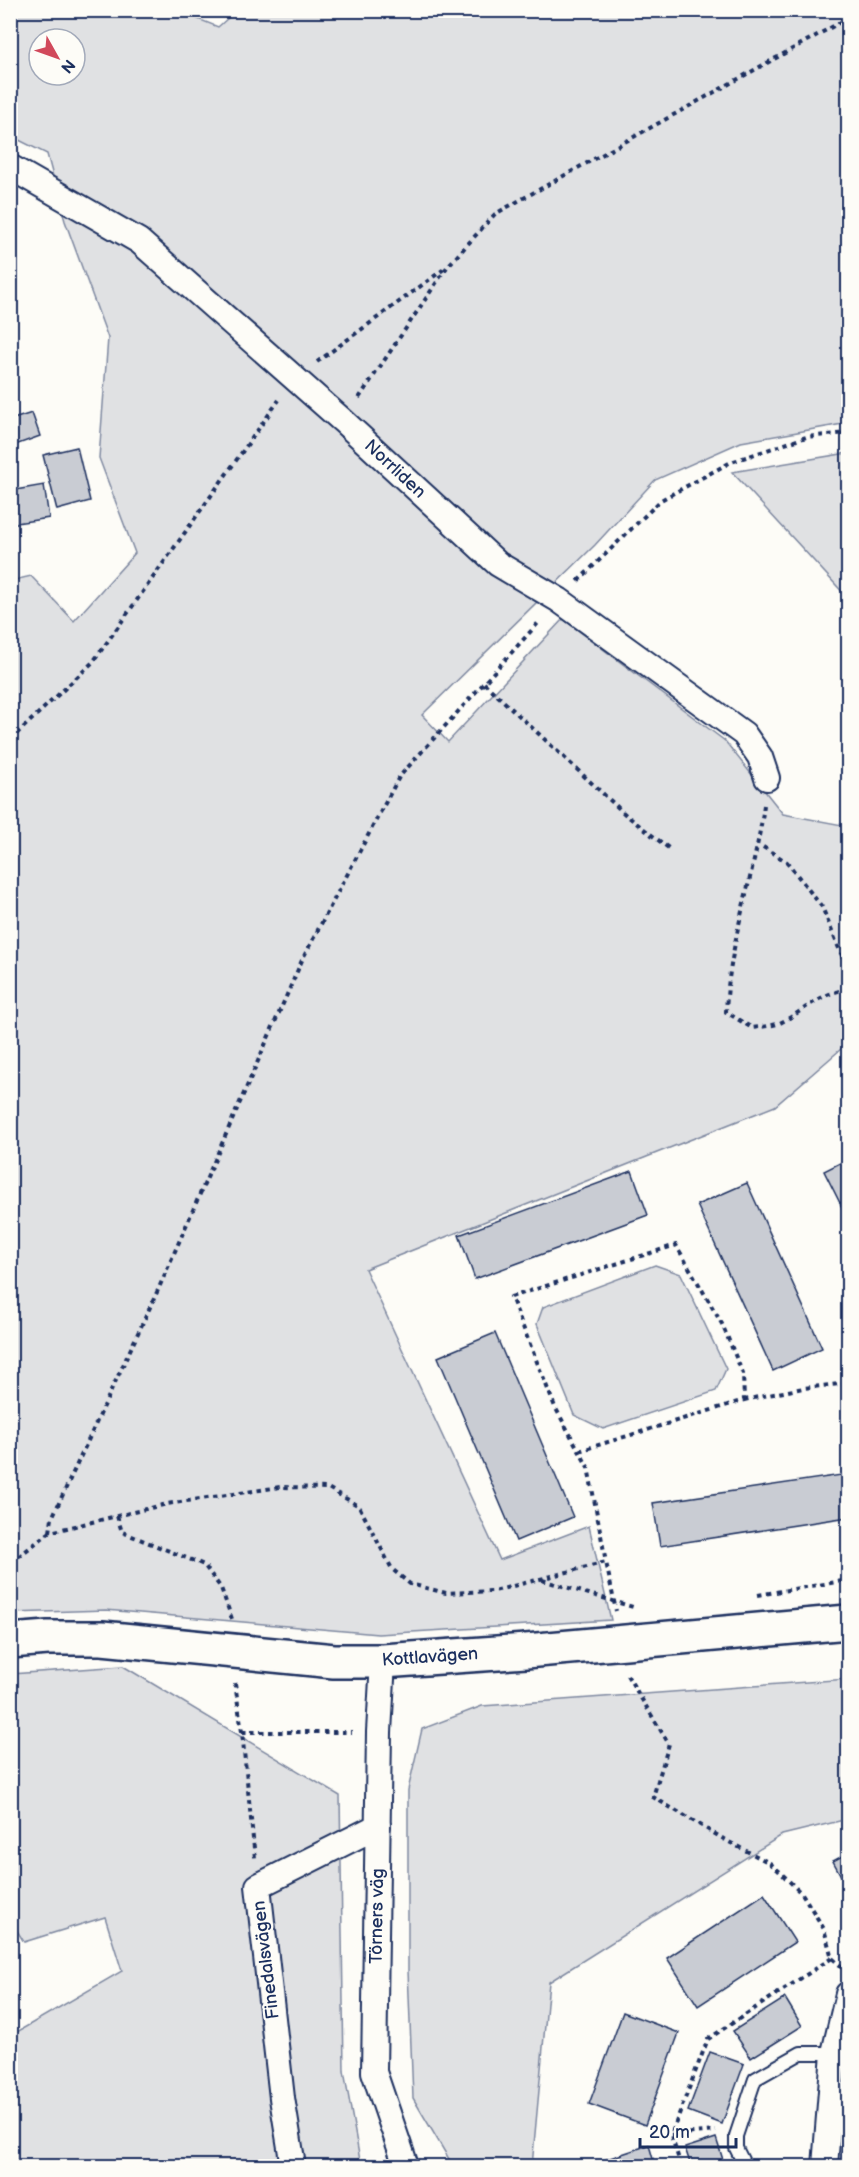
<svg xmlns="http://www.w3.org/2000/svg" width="859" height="2177" font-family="'Balsamiq Sans',sans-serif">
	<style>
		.green { fill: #e0e1e3; stroke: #7e88a0; stroke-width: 1.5; fill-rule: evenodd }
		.building { fill: #c9ccd3; stroke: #1b2f5e; stroke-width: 1.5 }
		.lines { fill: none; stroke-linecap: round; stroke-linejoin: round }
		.lane-casing { stroke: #1b2f5e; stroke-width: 16 }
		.street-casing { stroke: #1b2f5e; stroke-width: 28 }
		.secondary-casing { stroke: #1b2f5e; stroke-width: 38 }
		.path { stroke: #1b2f5e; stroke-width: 4; stroke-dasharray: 4.5 4.5; stroke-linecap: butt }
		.lane { stroke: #fdfcf7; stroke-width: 12 }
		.street { stroke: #fdfcf7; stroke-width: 24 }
		.secondary { stroke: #fdfcf7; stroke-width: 33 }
		.labels { text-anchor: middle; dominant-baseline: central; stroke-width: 4.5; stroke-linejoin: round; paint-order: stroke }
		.street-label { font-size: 18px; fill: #1b2f5e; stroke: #fdfcf7 }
	</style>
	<rect width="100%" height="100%" fill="#fdfcf7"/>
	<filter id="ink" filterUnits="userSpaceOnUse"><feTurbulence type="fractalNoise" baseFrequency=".0167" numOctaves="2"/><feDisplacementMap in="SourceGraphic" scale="12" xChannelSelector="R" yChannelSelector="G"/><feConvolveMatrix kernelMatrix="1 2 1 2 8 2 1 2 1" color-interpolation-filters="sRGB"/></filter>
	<g filter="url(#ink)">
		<g class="green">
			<path d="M237 10 848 11V423L741 442 655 480 595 545 422 715 448 742 563 619 725 741 783 814 848 826V1043L775 1106 365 1269 500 1560 589 1526 611 1620 378 1634 106 1610 11 1613 10 581 31 576 74 621 135 553 99 458 108 338 65 221 47 154 11 136V11H178L218 27ZM39 39H75V75H39Z"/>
			<polygon points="848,453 848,598 732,472"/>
			<polygon points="655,1265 681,1274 726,1369 716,1391 603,1429 574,1415 537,1324 543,1307"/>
			<polygon points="123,1666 340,1796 344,2071 361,2166 11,2166 10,2036 122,1971 105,1917 24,1942 11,1921 11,1674"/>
			<polygon points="848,1679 848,1819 782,1835 549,1982 532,2166 453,2166 413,2098 408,1970 408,1790 422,1729 482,1706"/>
		</g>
		<g class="building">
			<polygon points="32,413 40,436 10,447 10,420"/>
			<polygon points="77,447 90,501 57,510 43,455"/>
			<polygon points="44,485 49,518 10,524 10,491"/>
			<polygon points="848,1159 848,1199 840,1203 824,1171"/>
			<polygon points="632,1171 648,1215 475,1279 459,1235"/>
			<polygon points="747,1183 822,1348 773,1371 697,1205"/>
			<polygon points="848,1199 848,1221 840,1203"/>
			<polygon points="495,1333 573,1517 516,1541 438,1357"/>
			<polygon points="848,1474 848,1517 660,1546 653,1503"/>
			<polygon points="848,1853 848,1889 833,1861"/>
			<polygon points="764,1894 795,1942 698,2006 667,1958"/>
			<polygon points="785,1998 802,2026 751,2058 733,2031"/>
			<polygon points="623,2012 679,2033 645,2125 589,2104"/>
			<polygon points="710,2052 744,2064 722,2124 688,2111"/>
			<polygon points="716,2138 725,2166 691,2166 685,2148"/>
			<polygon points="649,2145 655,2166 586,2166"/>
		</g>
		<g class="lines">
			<defs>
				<polyline id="lane" points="745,2166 736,2148 736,2136 755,2079 801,2053 834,2053"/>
				<g id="street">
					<polyline points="10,167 139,241 343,421 498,564 559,600 744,734 760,757 767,778"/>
					<polyline points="383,1661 379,1732 374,2072 406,2166"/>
					<polyline points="293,2166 282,2098 258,1886 378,1826"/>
					<polyline points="825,2166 834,2053 848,1994"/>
				</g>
				<polyline id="secondary" points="10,1641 48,1638 102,1638 334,1661 383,1661 526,1651 848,1622"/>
			</defs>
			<use href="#lane" class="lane-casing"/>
			<use href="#street" class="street-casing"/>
			<use href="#secondary" class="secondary-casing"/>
			<g class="path">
				<polyline points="317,362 444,269"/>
				<polyline points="359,398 447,267 495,214 848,18"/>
				<polyline points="578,581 661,500 731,462 806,437 848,433"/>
				<polyline points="484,683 626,815 671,850"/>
				<polyline points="10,740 93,662 279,400"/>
				<path d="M764 805C755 875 729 941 726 1012L752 1028C761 1027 772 1026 780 1023 806 1010 818 994 848 989"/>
				<polyline points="763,847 787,862 822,907 847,968 848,980"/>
				<polyline points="744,1400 803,1388 848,1383"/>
				<polyline points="579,1451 744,1400 743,1374 722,1324 676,1245 511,1297 555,1407 588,1467 606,1562"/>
				<polyline points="117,1516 122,1532 204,1565 221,1588 232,1619"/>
				<polyline points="50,1532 52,1518 158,1290 303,958 399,777 540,621"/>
				<polyline points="10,1560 18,1557 50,1532 167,1504 280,1487 328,1488 359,1506 392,1569 410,1584 446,1593 494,1591 606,1562 616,1611"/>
				<polyline points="542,1580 633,1607"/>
				<polyline points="758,1595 848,1580"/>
				<polyline points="627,1675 669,1744 653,1797 727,1841 770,1863 779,1871 803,1895 824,1929 832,1958 842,1967"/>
				<polyline points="235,1683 242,1732 255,1858"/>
				<polyline points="242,1732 352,1732"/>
				<polyline points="671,2135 716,2131"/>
				<polyline points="681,2166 671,2135 708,2039 832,1958"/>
			</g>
			<use href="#lane" class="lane"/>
			<use href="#street" class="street"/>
			<use href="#secondary" class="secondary"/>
		</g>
	</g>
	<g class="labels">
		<g class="street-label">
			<text transform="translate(395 469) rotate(43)">Norrliden</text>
			<text transform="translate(430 1657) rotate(-4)">Kottlavägen</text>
			<text transform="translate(377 1916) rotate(-89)">Törners väg</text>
			<text transform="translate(266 1960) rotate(-97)">Finedalsvägen</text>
		</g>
	</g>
	<rect width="859" height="2177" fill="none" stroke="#fdfcf7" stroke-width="36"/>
	<rect x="18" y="18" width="823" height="2141" fill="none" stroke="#1b2f5e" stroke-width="2" filter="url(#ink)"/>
	<g transform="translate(57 57) rotate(130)"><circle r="28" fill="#fdfcf7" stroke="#a3aaba" stroke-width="1.5"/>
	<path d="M0-4.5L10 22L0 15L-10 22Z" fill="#d1495b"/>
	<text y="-9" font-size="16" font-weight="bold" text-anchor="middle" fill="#1b2f5e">N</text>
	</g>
	<path d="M640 2138v9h96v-9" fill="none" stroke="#1b2f5e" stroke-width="3"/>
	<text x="649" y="2138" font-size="18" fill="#1b2f5e" stroke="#fdfcf7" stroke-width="4.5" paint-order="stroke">20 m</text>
</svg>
